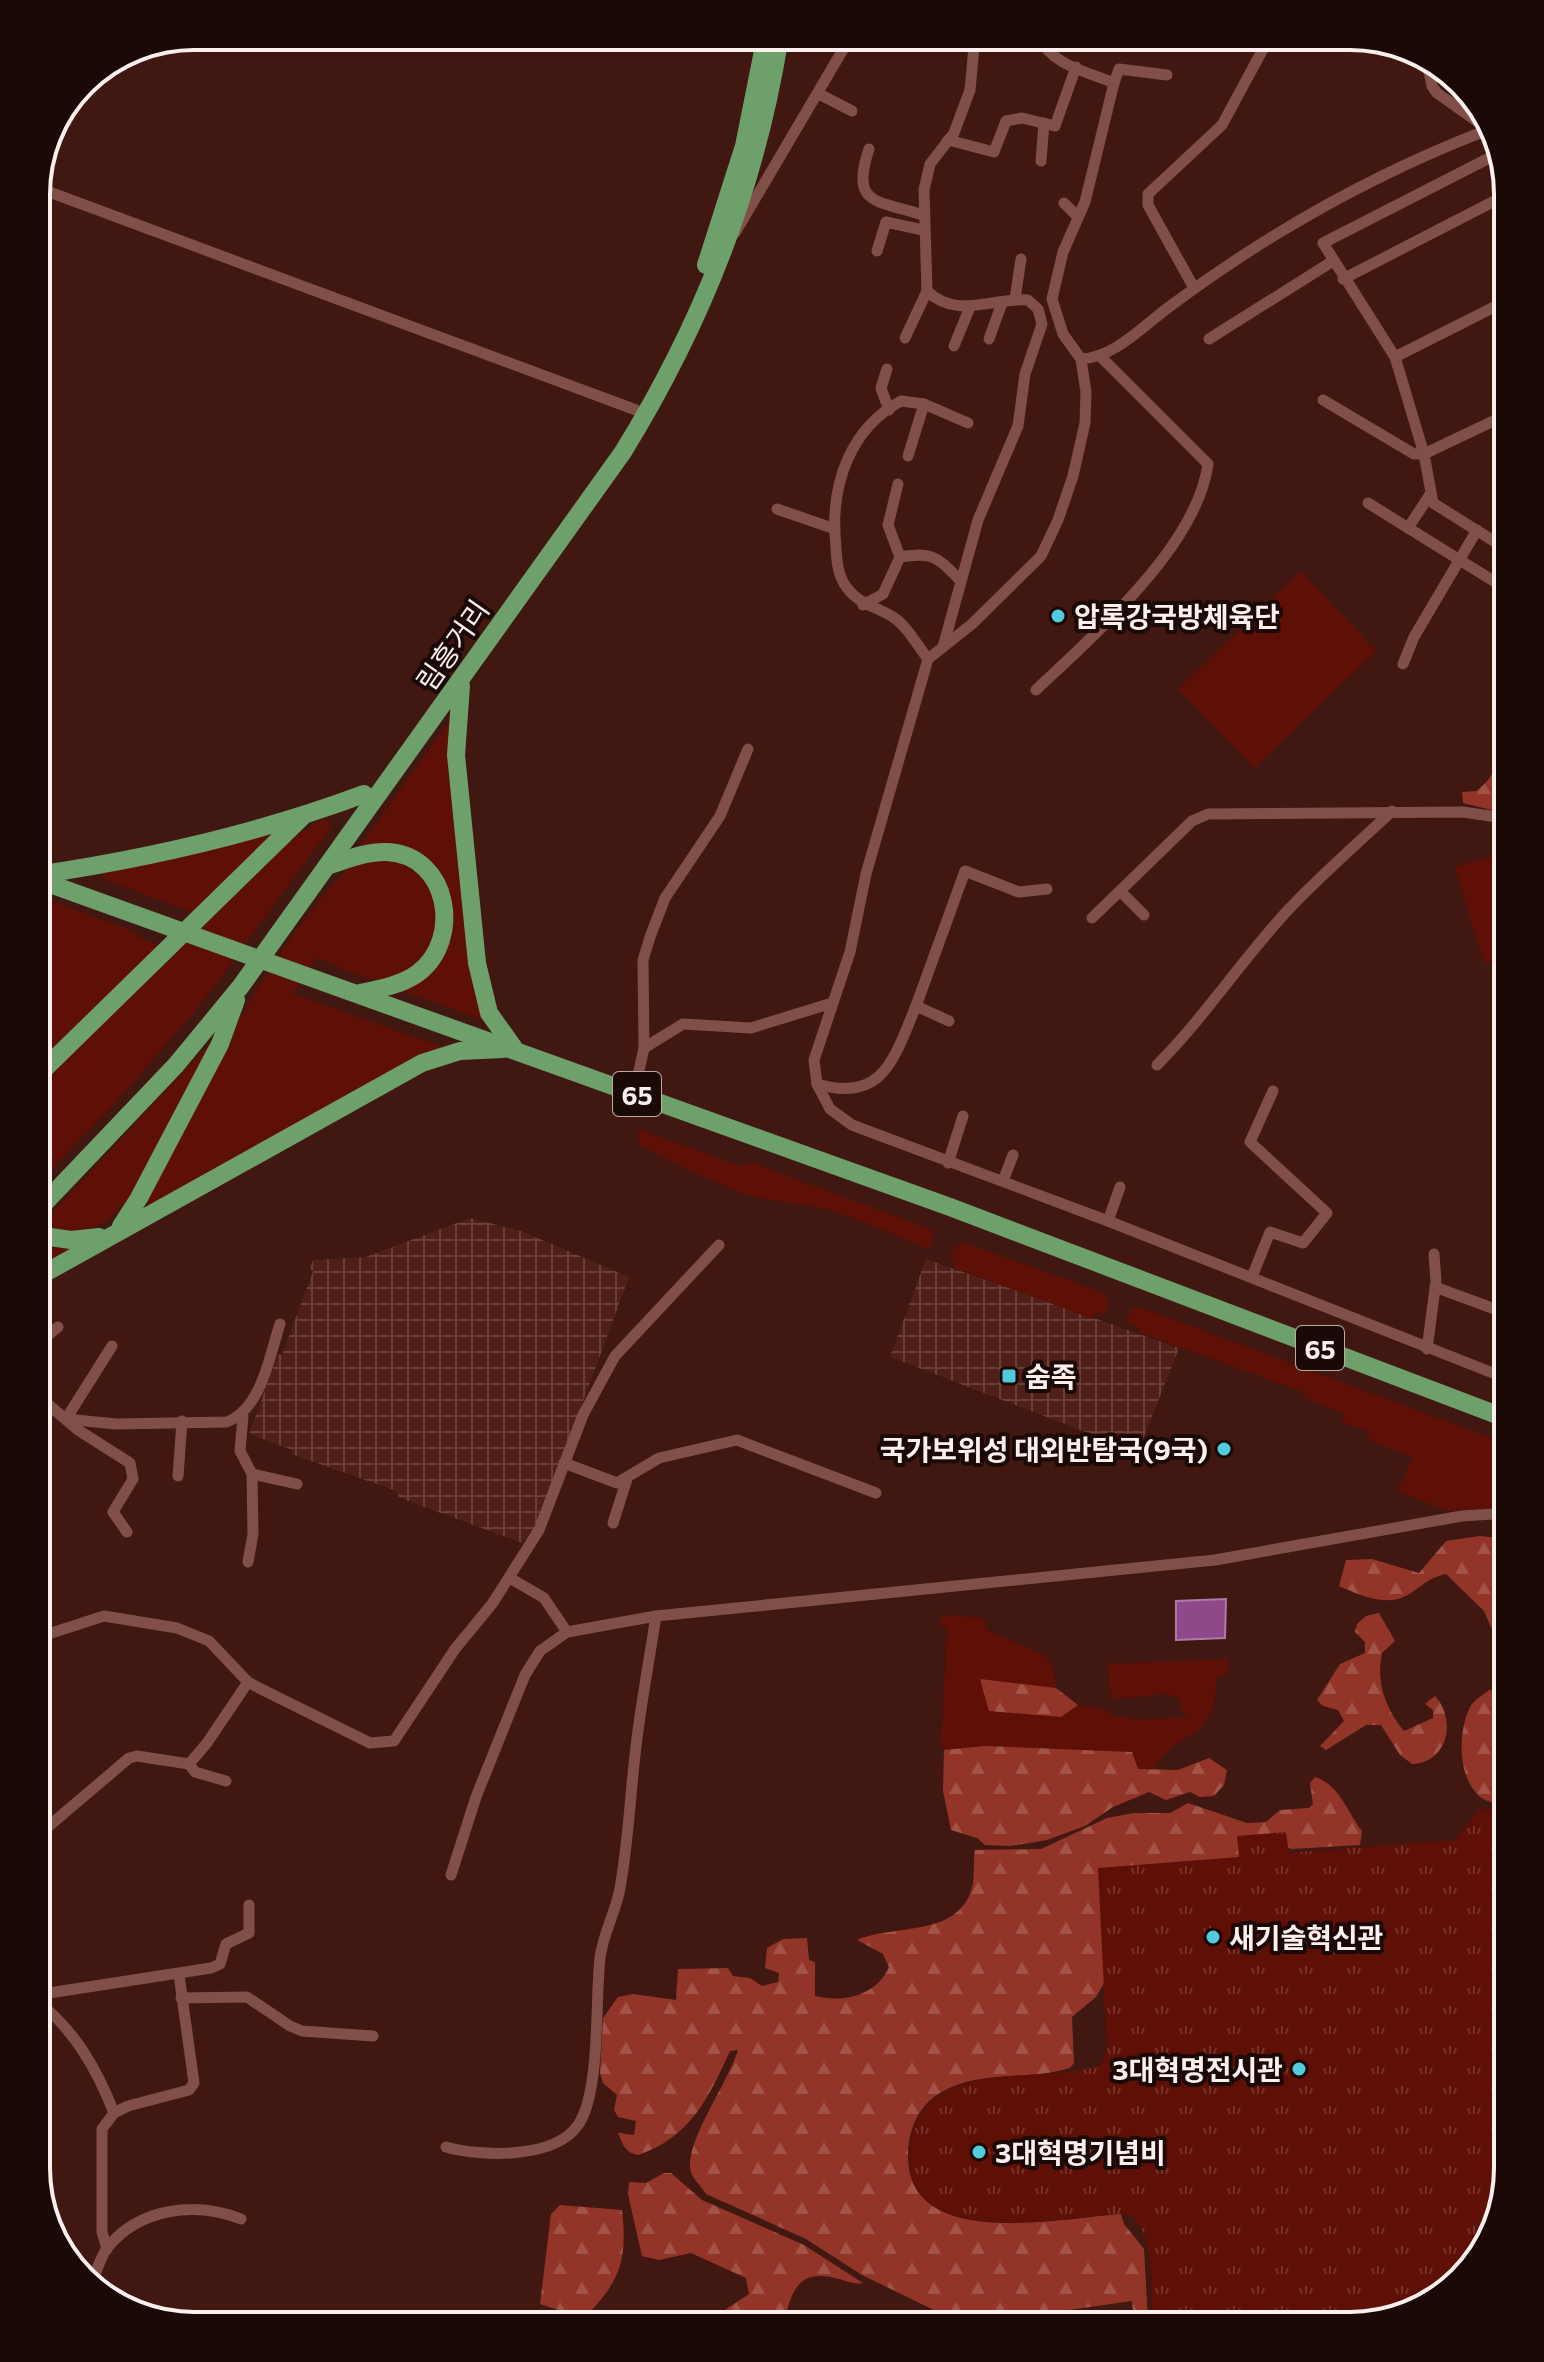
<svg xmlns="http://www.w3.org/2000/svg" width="1544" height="2362" font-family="Commissioner,'Noto Sans KR',sans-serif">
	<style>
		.industrial { fill: url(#industrial-grid) }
		.grass { fill: #5e0f06 }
		.forest { fill: url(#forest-firs) }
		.park { fill: url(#park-tufts) }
		.water { fill: #8f4889; stroke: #af7aa7; stroke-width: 2 }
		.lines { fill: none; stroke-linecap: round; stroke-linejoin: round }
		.minor { stroke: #805048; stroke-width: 11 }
		.primary { stroke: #6ea06b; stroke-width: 18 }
		.poi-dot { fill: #54cade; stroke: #1b0906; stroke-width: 3 }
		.labels { text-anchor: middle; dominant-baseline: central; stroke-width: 8; stroke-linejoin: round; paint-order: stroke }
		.shield { fill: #1b0906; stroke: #b8aba8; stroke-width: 2 }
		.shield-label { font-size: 26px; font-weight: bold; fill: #fbf0ed }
		.poi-label { font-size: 28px; font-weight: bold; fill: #fbf0ed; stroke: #1b0906; text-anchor: start }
		.street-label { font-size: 28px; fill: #fbf0ed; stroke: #1b0906 }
		.rim { fill: none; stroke: #fbf0ed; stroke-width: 4 }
	</style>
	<defs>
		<pattern id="industrial-grid" width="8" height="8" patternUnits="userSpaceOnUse" patternTransform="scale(2)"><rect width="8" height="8" fill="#4f1f18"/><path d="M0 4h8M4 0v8" fill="none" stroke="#69403a"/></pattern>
		<pattern id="forest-firs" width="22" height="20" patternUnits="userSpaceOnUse" patternTransform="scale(2)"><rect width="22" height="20" fill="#923528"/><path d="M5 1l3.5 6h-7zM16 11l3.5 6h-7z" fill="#a25348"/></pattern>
		<pattern id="park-tufts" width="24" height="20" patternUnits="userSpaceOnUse" patternTransform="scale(2)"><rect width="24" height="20" fill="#5e0f06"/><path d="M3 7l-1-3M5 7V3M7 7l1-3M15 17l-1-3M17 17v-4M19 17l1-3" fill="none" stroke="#76322b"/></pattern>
	</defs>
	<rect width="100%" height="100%" fill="#401711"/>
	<g class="industrial">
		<polygon points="470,1218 521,1231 629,1277 538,1524 522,1543 400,1498 394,1490 291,1454 292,1450 249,1434 278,1354 282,1355 313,1271 310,1269 313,1260 366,1257"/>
		<polygon points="926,1259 1179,1348 1138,1452 890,1357"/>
	</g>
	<g class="grass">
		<polygon points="1301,571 1376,651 1254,768 1178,689"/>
		<polygon points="451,718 491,1023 397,989 436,964 438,877 358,849"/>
		<polygon points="322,819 330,822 330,829 201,1004 115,1103 36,1185 36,1083 277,849"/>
		<polygon points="278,830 197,914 103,879 104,871"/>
		<polygon points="1508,851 1508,956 1484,964 1455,867"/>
		<path d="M389 859C437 877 435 890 438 938 429 948 419 966 409 973 377 992 345 968 317 958L293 994 446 1048 148 1206 146 1196C206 1085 259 962 347 869L354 864Z"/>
		<polygon points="36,895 138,933 137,937 164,947 36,1070"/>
		<polygon points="211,1042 135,1192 108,1220 92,1228 70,1231 71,1251 36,1271 36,1230"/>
		<path d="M638 1129 740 1166 753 1163 930 1229 933 1237 929 1249C894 1236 862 1219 825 1209 801 1203 776 1203 752 1196 713 1183 675 1164 639 1144Z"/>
		<polygon points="963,1242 1106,1294 1109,1305 1104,1315 1096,1312 1093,1319 955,1268 951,1252"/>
		<polygon points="1132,1308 1142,1308 1508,1444 1508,1508 1449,1511 1397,1492 1413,1457 1367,1440 1370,1432 1341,1421 1343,1413 1304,1398 1305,1393 1139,1332 1140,1328 1126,1322"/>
		<path d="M942 1615 983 1618 986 1630 1042 1654 1052 1664 1056 1688 981 1680 1061 1717 1078 1705 1108 1710 1110 1715 1143 1720 1188 1717 1180 1709 1179 1698 1167 1694 1111 1699 1108 1664 1228 1659 1229 1673 1216 1677C1216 1749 1176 1724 1154 1771L1138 1769 1132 1752 985 1746 944 1750 941 1745 947 1628 940 1626Z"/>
	</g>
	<g class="forest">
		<path d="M1507 735 1508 814 1463 803 1462 792 1476 791C1504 771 1490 757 1507 735Z"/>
		<path d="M1480 1536 1508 1539V1666L1484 1611 1446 1574C1423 1579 1418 1592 1401 1598 1381 1605 1357 1594 1339 1586L1346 1560 1372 1559 1419 1573 1446 1541Z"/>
		<path d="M1379 1613 1395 1641 1382 1653C1376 1682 1385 1708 1404 1731L1433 1718V1710L1425 1704 1435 1696C1457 1720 1448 1763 1412 1764L1400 1755 1381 1725H1366L1326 1750 1320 1746 1344 1721 1338 1710 1323 1706 1317 1700 1340 1664 1365 1653V1642L1355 1632 1357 1624 1366 1616Z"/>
		<polygon points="980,1679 1056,1688 1078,1705 1061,1717 989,1711"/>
		<path d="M1489 1690 1508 1694V1805C1499 1804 1485 1802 1479 1796 1457 1775 1458 1732 1470 1707 1474 1700 1483 1695 1489 1690Z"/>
		<polygon points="985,1746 1132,1752 1138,1769 1178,1770 1209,1758 1227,1770 1224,1785 1214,1796 1200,1797 1190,1792 1166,1800 1149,1792 1113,1807 1085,1826 1047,1840 1011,1846 985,1845 977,1838 951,1830 943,1791 944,1750"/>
		<path d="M1315 1777C1340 1785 1347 1812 1362 1831L1360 1845 1292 1849 1282 1846 1243 1858 1109 1975 1096 1997 1072 2017 1074 2063 1070 2068C1030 2081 980 2069 940 2093 918 2106 908 2131 908 2155 907 2252 1061 2218 1121 2214L1124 2224 1144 2249 1148 2321 1134 2322 1132 2301 1069 2310 1064 2326H977L942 2314 862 2275 806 2239 706 2194C701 2185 691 2179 690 2167 688 2137 729 2081 738 2050L730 2051C709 2097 690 2138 638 2155 625 2152 623 2145 618 2133L634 2135 636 2121 618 2117 614 2110 617 2095 603 2083 600 2073 603 2018 618 1997 633 1994 676 2000 678 1969 728 1968 733 1976 750 1978 762 1986 778 1982 779 1973 765 1968 767 1948 783 1939 807 1938 809 1960 815 1962V1996C844 2003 876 1996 889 1967L883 1954 857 1940C893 1924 958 1938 972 1888 975 1876 973 1862 975 1850L1041 1849 1107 1818 1134 1813H1170L1188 1803 1247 1823 1266 1822 1280 1810 1309 1808 1313 1804 1310 1783Z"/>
		<path d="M664 2173H671L702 2200 804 2245 863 2283C854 2285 848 2281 839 2279 803 2269 793 2285 786 2315 765 2328 745 2326 720 2326V2313L749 2294 746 2278 691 2253 659 2260 642 2256 628 2194 629 2182 646 2183Z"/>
		<path d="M560 2205 622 2210C629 2268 615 2288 576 2326H567V2313L540 2304 551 2214Z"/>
	</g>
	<path class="park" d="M1508 1808V2168L1487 2247 1428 2305 1350 2326H1152C1150 2292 1159 2229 1125 2213 1067 2217 910 2251 909 2158 909 2133 918 2109 940 2095 986 2066 1051 2082 1101 2065L1107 2050 1098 1868 1239 1857 1237 1836 1286 1832 1289 1853 1455 1840 1479 1810Z"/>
	<polygon class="water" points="1226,1599 1225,1638 1176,1640 1176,1601"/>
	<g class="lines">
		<g class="minor">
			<path d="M1038 36C1053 66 1085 71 1114 83"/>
			<polyline points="1426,56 1432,86 1437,93 1488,129"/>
			<polyline points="819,94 852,111"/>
			<polyline points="948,140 994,152 1006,121 1022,118 1055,126 1076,67"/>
			<path d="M869 149C850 206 877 200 923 215"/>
			<polyline points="1497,154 1323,243 1395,357 1424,454 1433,503 1508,550"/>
			<polyline points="1041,161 1044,123"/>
			<polyline points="36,187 636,410"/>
			<polyline points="1064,203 1078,217"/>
			<polyline points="735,233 851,36"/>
			<polyline points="877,251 886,222 923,230"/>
			<polyline points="1343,279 1508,194"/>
			<polyline points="1194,288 1148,205 1148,194 1222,125 1270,36"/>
			<polyline points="1015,299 1021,259"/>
			<polyline points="905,338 927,291"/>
			<polyline points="989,339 1002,303"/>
			<polyline points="1209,339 1333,261"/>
			<polyline points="954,346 970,307"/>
			<polyline points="1395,357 1508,300"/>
			<path d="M1081 359C1115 357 1142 327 1169 307 1268 233 1375 173 1490 129"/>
			<polyline points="887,369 881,388 889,410"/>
			<polyline points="1323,400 1414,454 1424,454 1508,414"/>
			<polyline points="908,456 924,404"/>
			<polyline points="1368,503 1508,590"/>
			<polyline points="777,509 835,529"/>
			<polyline points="1408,528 1431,493"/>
			<path d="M900 557C933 552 936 556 959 579"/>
			<polyline points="863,605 883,594 900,557 888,525 898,484"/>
			<path d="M943 647 978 520 1018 426 1025 374 1042 324 1038 309 1028 300C993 297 957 320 927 291L924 190 930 164 954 133 970 90 975 36"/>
			<path d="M928 659C917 645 907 626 893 617 876 606 860 605 847 588 835 572 837 554 835 535 832 482 851 428 901 401L924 404 968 423"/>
			<polyline points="1403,664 1414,637 1477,530"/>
			<path d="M1036 690C1095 634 1197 546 1208 464L1102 358"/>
			<polyline points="1120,891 1144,915"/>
			<polyline points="1092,918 1192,821 1208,814 1463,812 1497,817 1508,823"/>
			<polyline points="916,1006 965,871 1019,892 1047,889"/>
			<path d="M949 1021 916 1006C895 1056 884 1104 817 1084L814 1060 850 952 866 874 928 659 972 624 1041 556 1058 520 1073 476 1085 423 1086 392 1081 359 1063 334 1052 299 1063 252 1085 202 1114 83 1119 69 1167 75"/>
			<polyline points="644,1048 683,1024 751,1028 832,1003"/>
			<path d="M1157 1065C1205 1017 1242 959 1289 909 1321 875 1357 844 1392 811"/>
			<polyline points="817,1084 830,1109 852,1125 1108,1221 1508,1379"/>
			<polyline points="634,1093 644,1048 643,960 650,937 665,898 720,816 748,749"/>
			<polyline points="948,1163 963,1116"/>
			<polyline points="1003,1181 1013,1155"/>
			<polyline points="1108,1221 1120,1187"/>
			<polyline points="1252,1277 1270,1232 1303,1243 1327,1213 1250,1142 1273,1091"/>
			<polyline points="1435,1287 1508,1314"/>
			<polyline points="36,1345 58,1327"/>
			<path d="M112 1346 66 1419 116 1424 227 1422C262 1408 269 1357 280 1324"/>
			<polyline points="1427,1349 1436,1281 1434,1254"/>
			<polyline points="36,1394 78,1430 130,1463 133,1479 113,1512 127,1532"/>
			<polyline points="243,1416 240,1451 252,1474 253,1534 248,1562"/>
			<polyline points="564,1463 617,1483 659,1458 737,1440 876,1493"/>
			<polyline points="252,1474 297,1484"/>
			<polyline points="178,1476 182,1421"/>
			<polyline points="613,1523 627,1479"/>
			<polyline points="510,1578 544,1598 567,1632"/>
			<polyline points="36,1638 104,1616 177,1628 209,1641 248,1682 259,1688 370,1743 394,1741 455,1649 492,1604 539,1530 583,1415 615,1356 719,1245"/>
			<polyline points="189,1764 207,1743 248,1682"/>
			<polyline points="36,1837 129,1758 137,1756 189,1764 195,1772 226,1781"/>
			<polyline points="451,1875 476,1797 525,1675 540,1651 567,1632 656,1616 1215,1560 1462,1516 1508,1513"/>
			<polyline points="181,1998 247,1997 290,2026 302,2031 373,2036"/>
			<path d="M36 2000C74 2029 97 2069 114 2113"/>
			<polyline points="39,2002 49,1993 211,1968 220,1964 226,1944 249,1933 249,1905"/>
			<path d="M446 2147C481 2157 555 2159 578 2125 601 2092 595 1999 600 1958 603 1933 616 1912 620 1888 628 1844 630 1799 635 1755 640 1708 649 1662 656 1616"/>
			<polyline points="107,2249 102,2232 102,2129 114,2113 128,2106 189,2090 194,2083 179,1975"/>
			<path d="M92 2283C96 2273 100 2258 107 2248 139 2208 195 2201 241 2219"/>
		</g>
		<g class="primary">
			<polyline points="706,265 744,146 766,36"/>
			<polyline points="461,686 456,755 477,963 489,1013 514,1048"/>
			<path d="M327 866C346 860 367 851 387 852 449 855 463 939 418 973 402 985 379 989 360 993"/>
			<path d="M36 875C145 859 262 832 364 794"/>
			<polyline points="36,879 950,1207 1508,1419"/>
			<polyline points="36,1077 302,817"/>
			<path d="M36 1212 176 1065 241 986 623 452C703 322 756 187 780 36"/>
			<polyline points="121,1226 139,1198 220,1044 236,1000"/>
			<polyline points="36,1235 71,1240 99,1237"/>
			<polyline points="36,1278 422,1063 460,1051 503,1049"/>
		</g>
	</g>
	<g class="poi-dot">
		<circle cx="1058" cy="616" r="8"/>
		<rect x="1001" y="1368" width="16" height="16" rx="4"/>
		<circle cx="1224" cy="1449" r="8"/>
		<circle cx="1213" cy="1937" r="8"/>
		<circle cx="1299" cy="2069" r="8"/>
		<circle cx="979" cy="2152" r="8"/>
	</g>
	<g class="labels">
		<g class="shield">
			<rect x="613" y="1072" width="48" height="44" rx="6"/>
			<rect x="1296" y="1326" width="48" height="44" rx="6"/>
		</g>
		<g class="shield-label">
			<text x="637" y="1094">65</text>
			<text x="1320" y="1348">65</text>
		</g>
		<g class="poi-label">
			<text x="1074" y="616">압록강국방체육단</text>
			<text x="1025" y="1376">숨족</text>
			<text x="1208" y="1449" text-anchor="end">국가보위성 대외반탐국(9국)</text>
			<text x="1229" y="1937">새기술혁신관</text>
			<text x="1283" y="2069" text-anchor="end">3대혁명전시관</text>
			<text x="995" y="2152">3대혁명기념비</text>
		</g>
		<g class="street-label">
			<text transform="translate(452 645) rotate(-55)">림흥거리</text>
		</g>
	</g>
	<path d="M0 0H1544V2362H0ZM194 50H1350A144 144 0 0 1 1494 194V2168A144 144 0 0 1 1350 2312H194A144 144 0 0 1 50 2168V194A144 144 0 0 1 194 50Z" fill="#1b0906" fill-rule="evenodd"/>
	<path class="rim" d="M194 50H1350A144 144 0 0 1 1494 194V2168A144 144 0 0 1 1350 2312H194A144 144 0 0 1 50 2168V194A144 144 0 0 1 194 50Z"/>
</svg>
